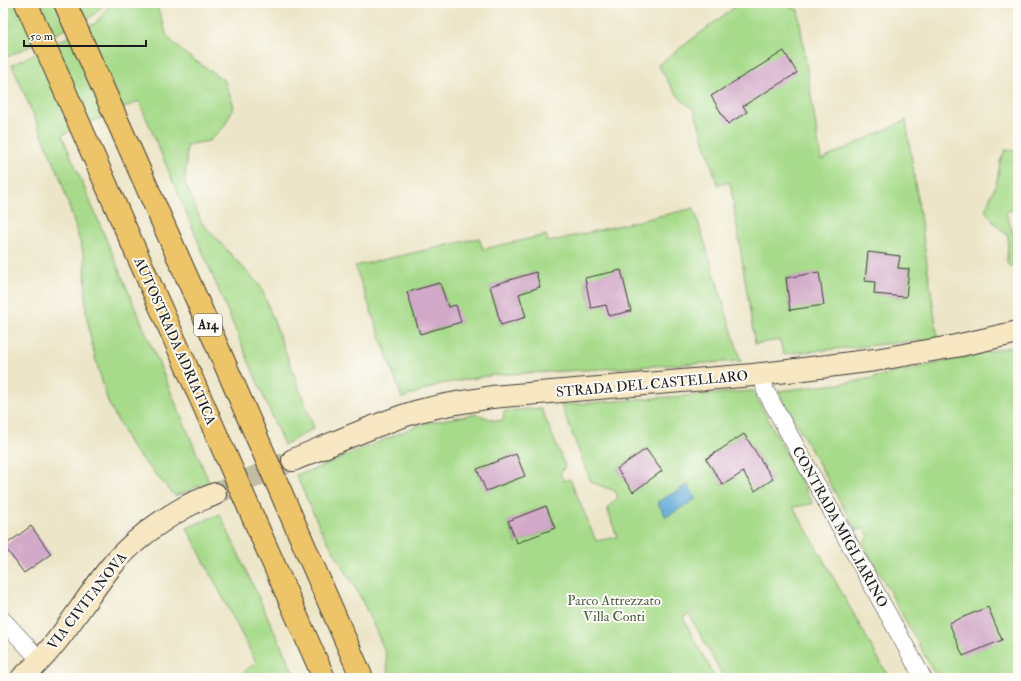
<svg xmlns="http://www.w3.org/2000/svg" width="1021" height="681" font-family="'IM FELL Double Pica',serif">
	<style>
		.green { fill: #a7db8b; stroke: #627c54; fill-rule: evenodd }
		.water { fill: #5da7d5; stroke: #3c6278 }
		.building { fill: #d2a9c8 }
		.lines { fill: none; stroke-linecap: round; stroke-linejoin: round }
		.secondary-tunnel { stroke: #c2bda5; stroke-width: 22; stroke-dasharray: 22 11; stroke-linecap: butt }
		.street-casing { stroke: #3b3a36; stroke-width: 18 }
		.secondary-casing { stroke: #3b3a36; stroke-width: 24 }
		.highway-casing { stroke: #3b3a36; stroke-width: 24 }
		.street { stroke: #fff; stroke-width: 17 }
		.secondary { stroke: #f8e7c3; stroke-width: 22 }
		.highway { stroke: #eec469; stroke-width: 22 }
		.labels { text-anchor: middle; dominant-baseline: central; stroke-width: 4; stroke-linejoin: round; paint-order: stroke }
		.shield { fill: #fdfcf7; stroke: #605f5e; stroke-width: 1 }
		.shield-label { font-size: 13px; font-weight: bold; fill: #1c1c1c }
		.street-label { font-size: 14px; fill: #1c1c1c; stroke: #fdfcf7 }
		.park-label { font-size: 14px; fill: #4d5f43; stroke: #fdfcf7 }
	</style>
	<rect width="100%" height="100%" fill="#fdfcf7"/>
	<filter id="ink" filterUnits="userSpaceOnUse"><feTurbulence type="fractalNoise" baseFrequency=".025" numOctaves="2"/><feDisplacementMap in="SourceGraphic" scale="8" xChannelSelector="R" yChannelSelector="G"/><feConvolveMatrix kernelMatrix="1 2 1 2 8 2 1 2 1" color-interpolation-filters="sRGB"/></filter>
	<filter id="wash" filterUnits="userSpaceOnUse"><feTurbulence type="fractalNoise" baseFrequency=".012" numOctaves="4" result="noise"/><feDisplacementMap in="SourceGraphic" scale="16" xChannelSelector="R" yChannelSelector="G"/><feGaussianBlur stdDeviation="0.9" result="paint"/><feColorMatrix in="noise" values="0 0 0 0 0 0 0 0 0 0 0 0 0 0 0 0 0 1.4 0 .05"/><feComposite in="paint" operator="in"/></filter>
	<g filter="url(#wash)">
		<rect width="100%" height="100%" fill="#ece5c7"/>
		<g class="green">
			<polygon points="14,3 106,3 91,17 3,59 3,7"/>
			<polygon points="111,3 156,3 167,36 184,53 224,80 234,106 224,127 209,141 187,145 185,183 202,223 261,287 314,428 284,445 139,101 62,135 209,482 175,496 132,448 108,402 93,350 86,312 85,258 60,177 12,65 96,23"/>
			<path d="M740 3H781L798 10 821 160 906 120 938 339 783 354 780 340 755 344 730 182 718 185 694 109C677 101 668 80 658 65ZM711 96 743 106 747 112 728 123ZM868 253 900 256 898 268 909 269 906 297 874 294 875 282 865 281ZM819 273 790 310 786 278Z"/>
			<polygon points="1005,150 1018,151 1018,208 1006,212 1014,238 1018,237 1018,272 1007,263 1008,236 995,224 985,210 997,181 1000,162"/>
			<path d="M694 208 741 361 493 375 441 384 402 398 355 266 479 238 483 249 546 235 548 242ZM621 270 631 311 606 305 591 308 585 279ZM536 272 540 287 519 294 525 317 501 325 490 286ZM440 283 448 307 461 322 420 334 408 292Z"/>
			<polygon points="1018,345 1018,678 937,678 863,543 869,536 865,529 856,530 778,391 854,382"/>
			<path d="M753 391 813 504 793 507 812 539 889 678H724L689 614 683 618 715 678H389L385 651 360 596 321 530 296 475 320 467 421 424 476 414 496 421 503 420 504 411 541 408 565 466 560 474 564 481 570 479 596 541 617 537 607 508 618 497 615 491 591 482 561 405ZM744 434 773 479 755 490 743 472 723 485 706 459ZM646 449 662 471 633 491 617 469ZM516 454 524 476 486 491 477 469ZM546 506 555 528 516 543 508 521Z"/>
			<polygon points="220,514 296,678 237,678 256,662 187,528"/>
		</g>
		<polygon class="water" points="688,485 696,499 666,517 657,502"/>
		<g id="blocks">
			<g class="building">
				<polygon points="784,51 797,73 743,106 747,112 728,124 711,96"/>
				<polygon points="868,252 900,256 898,268 909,269 906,297 874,294 875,282 865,281"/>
				<polygon points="621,270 631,311 609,316 606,305 591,308 585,278"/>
				<polygon points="536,272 540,287 519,294 526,317 501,325 490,286"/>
				<polygon points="819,272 824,305 790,310 786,278"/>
				<polygon points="440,283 448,307 456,305 461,322 420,334 407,292"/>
				<polygon points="744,434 773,479 755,491 743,472 723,485 706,459"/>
				<polygon points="646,449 662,471 633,492 617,469"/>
				<polygon points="516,454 525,476 486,491 477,469"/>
				<polygon points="546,506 555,528 517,543 508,521"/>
				<polygon points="31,526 51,554 24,573 4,546"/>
				<polygon points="988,607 1002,640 963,656 949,623"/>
			</g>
		</g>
	</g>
	<g filter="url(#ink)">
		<use href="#blocks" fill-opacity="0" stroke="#3b3a36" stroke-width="1"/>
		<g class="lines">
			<polyline class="secondary-tunnel" points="215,494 293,460"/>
			<defs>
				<g id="street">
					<polyline points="763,374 765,390 923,678"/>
					<polyline points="3,620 40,660"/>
				</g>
				<g id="secondary">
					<path d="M293 460C332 444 371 426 412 413 438 405 465 402 492 397L753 375 796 370 875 360 956 346 1018 332"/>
					<path d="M22 678C58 647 80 606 109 569 130 543 158 522 187 506 196 501 206 498 215 494"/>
				</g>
				<g id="highway">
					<path d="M26 3C127 227 223 454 324 678"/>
					<polyline points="65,3 190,284 362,678"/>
				</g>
			</defs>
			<use href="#street" class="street-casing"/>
			<use href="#secondary" class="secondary-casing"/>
			<use href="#highway" class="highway-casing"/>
			<use href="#street" class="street"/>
			<use href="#secondary" class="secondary"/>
			<use href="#highway" class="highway"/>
		</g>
	</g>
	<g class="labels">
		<rect class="shield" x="194" y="314" width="28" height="22" rx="3"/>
		<g class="shield-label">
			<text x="208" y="325">A14</text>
		</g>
		<g class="street-label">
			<text transform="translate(175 341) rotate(66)">AUTOSTRADA ADRIATICA</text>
			<text transform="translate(652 384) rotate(-5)">STRADA DEL CASTELLARO</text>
			<text transform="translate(840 527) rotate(61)">CONTRADA MIGLIARINO</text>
			<text transform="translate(87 601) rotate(-52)">VIA CIVITANOVA</text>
		</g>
		<g class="park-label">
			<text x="614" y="600">Parco Attrezzato<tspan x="614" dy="16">Villa Conti</tspan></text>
		</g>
	</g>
	<rect width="1021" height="681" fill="none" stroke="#fdfcf7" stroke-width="16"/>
	<path d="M24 40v6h122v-6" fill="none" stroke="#1c1c1c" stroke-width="2"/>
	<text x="30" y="40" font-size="12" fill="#1c1c1c" stroke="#fdfcf7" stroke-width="3" paint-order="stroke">50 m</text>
</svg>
